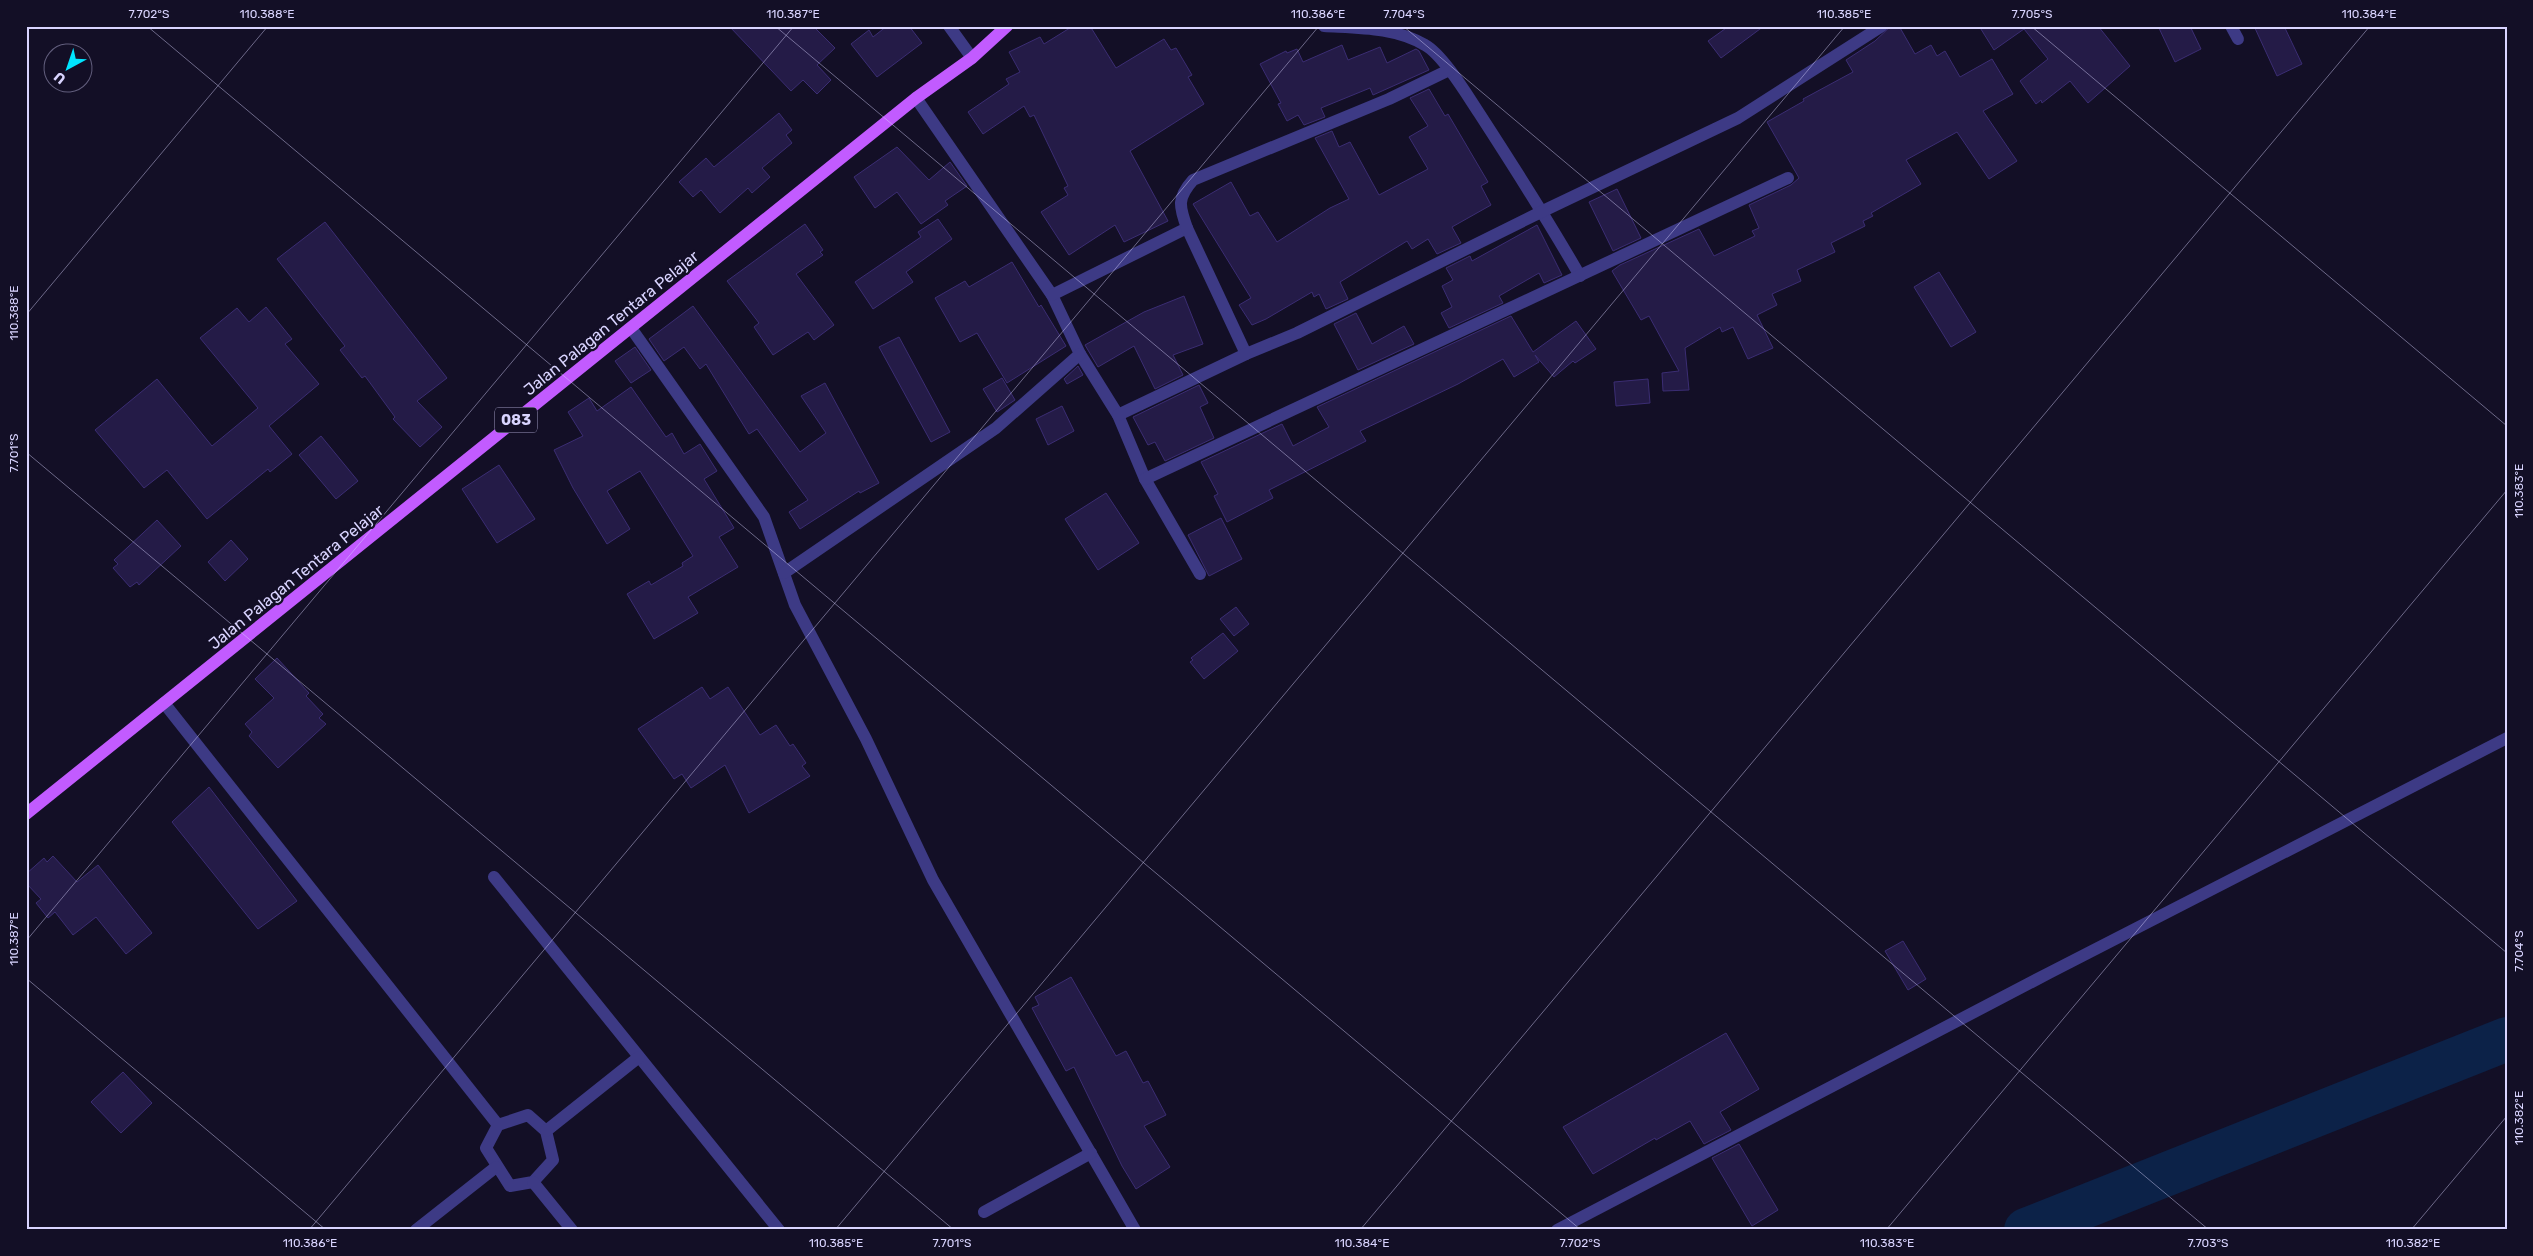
<svg xmlns="http://www.w3.org/2000/svg" width="2533" height="1256" font-family="Rubik,sans-serif">
	<style>
		.lines { fill: none; stroke-linecap: round; stroke-linejoin: round }
		.river { stroke: #0c2248; stroke-width: 44 }
		.building { fill: #241b47; stroke: #3b2d73 }
		.minor { stroke: #3d3a85; stroke-width: 12 }
		.primary { stroke: #c25bff; stroke-width: 12 }
		.ticks { fill: none; stroke: #d9d4ff; stroke-width: 1; stroke-opacity: 0.45 }
		.labels { text-anchor: middle; dominant-baseline: central; stroke-width: 4.5; stroke-linejoin: round; paint-order: stroke }
		.shield { fill: #130f26; stroke: #9e99be; stroke-width: 1 }
		.shield-label { font-size: 15px; font-weight: bold; fill: #d9d4ff }
		.street-label { font-size: 16px; fill: #d9d4ff; stroke: #130f26 }
		.neatline { fill: none; stroke: #d9d4ff; stroke-width: 2 }
		.ticks-label { font-size: 12px; text-anchor: middle; fill: #d9d4ff }
	</style>
	<rect width="100%" height="100%" fill="#130f26"/>
	<g class="lines">
		<polyline class="river" points="2026,1230 2507,1039"/>
	</g>
	<g class="building">
		<polygon points="729,26 813,26 835,48 817,65 831,80 817,94 803,80 791,91"/>
		<polygon points="887,26 909,26 922,43 877,77 851,44 869,30 873,37"/>
		<polygon points="1073,26 1090,26 1116,68 1164,39 1171,50 1176,48 1192,75 1188,77 1204,104 1130,151 1168,221 1124,242 1115,225 1069,255 1041,212 1068,195 1064,188 1068,186 1034,115 1030,117 1024,106 983,134 968,112 1009,84 1006,79 1020,72 1009,52 1040,37 1044,44"/>
		<polygon points="1729,26 1764,26 1721,58 1708,41"/>
		<polygon points="1891,26 1899,26 1915,54 1931,45 1937,56 1945,51 1960,77 1992,59 2013,94 1983,111 2017,161 1989,179 1957,132 1906,160 1921,184 1871,213 1873,216 1863,221 1865,226 1831,243 1835,252 1797,270 1801,281 1772,294 1777,305 1757,315 1773,348 1748,359 1733,327 1722,332 1720,327 1685,348 1689,390 1663,391 1662,373 1679,371 1649,316 1641,320 1612,271 1620,265 1699,229 1714,256 1755,236 1752,231 1759,228 1749,205 1791,185 1799,178 1767,122 1804,101 1803,99 1853,72 1846,60 1875,41"/>
		<polygon points="1979,26 2098,26 2130,66 2088,103 2070,81 2042,103 2041,100 2036,104 2020,81 2048,59 2024,29 1994,50"/>
		<polygon points="2158,26 2190,26 2201,49 2175,62"/>
		<polygon points="2254,26 2284,26 2302,64 2277,76"/>
		<polygon points="1342,45 1348,60 1380,47 1387,63 1416,49 1419,51 1429,70 1373,95 1370,88 1321,108 1325,117 1304,125 1298,115 1287,121 1278,104 1281,103 1260,64 1286,51 1287,53 1297,49 1303,62"/>
		<polygon points="1429,89 1445,116 1448,114 1488,182 1481,186 1491,205 1452,227 1461,243 1437,254 1428,239 1412,249 1407,241 1340,282 1348,299 1326,309 1319,294 1314,297 1312,292 1266,319 1252,325 1239,305 1251,298 1193,204 1231,182 1250,216 1258,212 1277,242 1330,208 1349,199 1315,138 1332,131 1339,147 1350,142 1379,195 1428,169 1409,137 1428,126 1410,98"/>
		<polygon points="779,113 792,130 786,135 792,143 762,168 770,177 752,193 748,188 720,213 701,190 693,197 679,182 706,158 714,167"/>
		<polygon points="897,147 929,180 950,162 967,186 945,201 948,205 921,224 897,192 875,208 854,177"/>
		<polygon points="1617,189 1641,238 1613,251 1589,202"/>
		<polygon points="938,219 952,239 906,272 913,282 873,309 855,282 921,237 918,232"/>
		<polygon points="325,222 447,378 417,401 442,427 420,447 393,419 395,417 365,376 362,378 340,350 345,346 277,259"/>
		<polygon points="805,224 823,250 820,252 823,255 796,274 834,325 814,340 808,332 773,355 754,327 759,323 727,281"/>
		<polygon points="1537,225 1562,275 1544,283 1539,273 1499,296 1503,303 1449,328 1441,313 1452,307 1442,286 1453,280 1446,268 1470,256 1472,261"/>
		<polygon points="1012,262 1039,307 1041,305 1066,346 1007,383 977,333 960,342 935,298 965,281 969,287"/>
		<polygon points="1939,272 1976,332 1951,347 1914,287"/>
		<polygon points="1184,296 1203,344 1173,355 1183,375 1155,389 1134,346 1098,367 1085,345 1144,312"/>
		<polygon points="693,306 800,452 826,433 801,396 825,383 879,483 860,493 859,491 800,529 789,512 808,500 757,429 749,434 706,364 700,369 684,347 664,361 649,339"/>
		<polygon points="266,307 292,339 285,344 319,384 269,426 292,454 270,472 268,469 207,519 167,470 144,488 95,430 157,379 212,446 258,408 200,338 237,308 249,322"/>
		<polygon points="1356,313 1372,344 1404,326 1414,344 1358,370 1334,324"/>
		<polygon points="1511,316 1533,352 1576,321 1596,349 1575,363 1573,361 1554,377 1535,355 1539,362 1514,377 1503,359 1458,384 1360,431 1366,441 1269,490 1273,498 1227,522 1214,496 1218,494 1201,462 1282,424 1293,446 1329,427 1317,407"/>
		<polygon points="899,337 950,432 931,442 879,347"/>
		<polygon points="635,347 651,370 631,383 615,361"/>
		<polygon points="1078,366 1083,375 1067,384 1064,379"/>
		<polygon points="1002,378 1015,400 997,412 983,389"/>
		<polygon points="1648,379 1650,403 1616,406 1614,382"/>
		<polygon points="1199,385 1208,403 1200,407 1214,438 1165,461 1155,442 1148,445 1133,417"/>
		<polygon points="631,387 666,437 672,433 684,454 700,444 717,471 704,479 734,528 719,537 738,567 688,597 698,613 654,639 627,594 649,581 651,585 683,566 682,563 693,556 640,471 607,491 630,529 607,544 573,488 554,450 583,436 568,412 589,398 597,411"/>
		<polygon points="1062,406 1074,431 1048,445 1036,419"/>
		<polygon points="321,436 358,481 336,499 299,455"/>
		<polygon points="499,465 535,519 497,543 462,489"/>
		<polygon points="1106,493 1139,543 1098,570 1065,519"/>
		<polygon points="1221,518 1242,559 1209,576 1188,535"/>
		<polygon points="157,520 181,546 139,585 137,582 130,587 113,568 118,564 114,560"/>
		<polygon points="231,540 248,559 225,581 208,562"/>
		<polygon points="1236,607 1249,624 1234,636 1220,619"/>
		<polygon points="1223,633 1238,651 1204,679 1190,662 1193,660 1191,658"/>
		<polygon points="277,658 309,693 306,696 323,714 319,718 326,724 278,768 249,736 252,732 245,724 274,698 255,679"/>
		<polygon points="702,687 710,699 728,687 760,735 776,725 790,746 793,744 806,763 802,766 810,776 749,813 725,765 691,788 682,774 674,779 638,729"/>
		<polygon points="209,787 297,901 258,929 172,822"/>
		<polygon points="53,856 77,882 98,865 152,933 126,954 96,917 73,935 55,912 48,918 36,903 41,899 26,883 26,874 44,858 47,862"/>
		<polygon points="1903,941 1926,979 1908,990 1885,951"/>
		<polygon points="1071,977 1116,1056 1126,1051 1143,1083 1148,1081 1166,1115 1144,1126 1170,1167 1136,1189 1122,1166 1074,1067 1066,1071 1032,1008 1039,1005 1035,997"/>
		<polygon points="1726,1033 1759,1089 1720,1112 1731,1130 1704,1144 1690,1121 1656,1140 1655,1138 1593,1174 1563,1127"/>
		<polygon points="123,1072 152,1103 121,1133 91,1102"/>
		<polygon points="1739,1144 1778,1210 1752,1226 1712,1158"/>
	</g>
	<g class="lines">
		<g class="minor">
			<polyline points="949,26 972,58"/>
			<path d="M1324 26C1358 28 1395 27 1425 45 1443 55 1467 95 1479 113 1514 167 1548 220 1580 276"/>
			<polyline points="2231,26 2238,39"/>
			<polyline points="916,98 1052,295 1080,354 1118,415 1145,479 1200,574"/>
			<polyline points="1052,295 1187,228"/>
			<polyline points="631,328 764,517 795,605 866,739 933,880 1135,1230"/>
			<path d="M1246 354 1187 228C1179 206 1177 198 1193 180L1389 99 1449 70"/>
			<polyline points="1118,415 1246,354 1297,333 1543,211 1738,118 1882,26"/>
			<polyline points="1145,479 1788,178"/>
			<polyline points="784,573 996,428 1080,354"/>
			<polyline points="164,703 498,1125 486,1148 510,1186 533,1182 553,1160 546,1131 528,1115 498,1125"/>
			<polyline points="494,877 779,1230"/>
			<polyline points="546,1131 639,1057"/>
			<polyline points="533,1182 572,1230"/>
			<polyline points="984,1212 1091,1153"/>
			<polyline points="416,1230 496,1167"/>
			<polyline points="1557,1230 2049,973 2507,738"/>
		</g>
		<polyline class="primary" points="26,814 916,98 972,58 1007,26"/>
	</g>
	<path class="ticks" d="M147 26 1581 1230M775 26 2209 1230M1403 26 2507 953M2031 26 2507 426M26 315 268 26M26 452 954 1230M26 941 794 26M26 978 326 1230M309 1230 1319 26M835 1230 1845 26M1360 1230 2370 26M1886 1230 2507 490M2411 1230 2507 1116"/>
	<g class="labels">
		<rect class="shield" x="495" y="407.5" width="42" height="25" rx="4"/>
		<g class="shield-label">
			<text x="516" y="420">083</text>
		</g>
		<g class="street-label">
			<text transform="translate(611 323) rotate(-39)">Jalan Palagan Tentara Pelajar</text>
			<text transform="translate(296 577) rotate(-39)">Jalan Palagan Tentara Pelajar</text>
		</g>
	</g>
	<rect width="2533" height="1256" fill="none" stroke="#130f26" stroke-width="55"/>
	<g transform="translate(68 68) rotate(220)"><circle r="24" fill="#130f26" stroke="#625e7d"/>
	<path d="M0-4L9 19L0 12L-9 19Z" fill="#00e5ff"/>
	<text y="-8" font-size="14" font-weight="bold" text-anchor="middle" fill="#d9d4ff">U</text>
	</g>
	<rect x="28" y="28" width="2478" height="1200" class="neatline"/>
	<g class="ticks-label">
		<text x="149" y="18">7.702°S</text>
		<text x="267" y="18">110.388°E</text>
		<text x="793" y="18">110.387°E</text>
		<text x="1318" y="18">110.386°E</text>
		<text x="1404" y="18">7.704°S</text>
		<text x="1844" y="18">110.385°E</text>
		<text x="2032" y="18">7.705°S</text>
		<text x="2369" y="18">110.384°E</text>
		<text transform="translate(14 313) rotate(-90)" y="4">110.388°E</text>
		<text transform="translate(14 453) rotate(-90)" y="4">7.701°S</text>
		<text transform="translate(2519 491) rotate(-90)" y="4">110.383°E</text>
		<text transform="translate(14 939) rotate(-90)" y="4">110.387°E</text>
		<text transform="translate(2519 951) rotate(-90)" y="4">7.704°S</text>
		<text transform="translate(2519 1118) rotate(-90)" y="4">110.382°E</text>
		<text x="310" y="1247">110.386°E</text>
		<text x="836" y="1247">110.385°E</text>
		<text x="952" y="1247">7.701°S</text>
		<text x="1362" y="1247">110.384°E</text>
		<text x="1580" y="1247">7.702°S</text>
		<text x="1887" y="1247">110.383°E</text>
		<text x="2208" y="1247">7.703°S</text>
		<text x="2413" y="1247">110.382°E</text>
	</g>
</svg>
